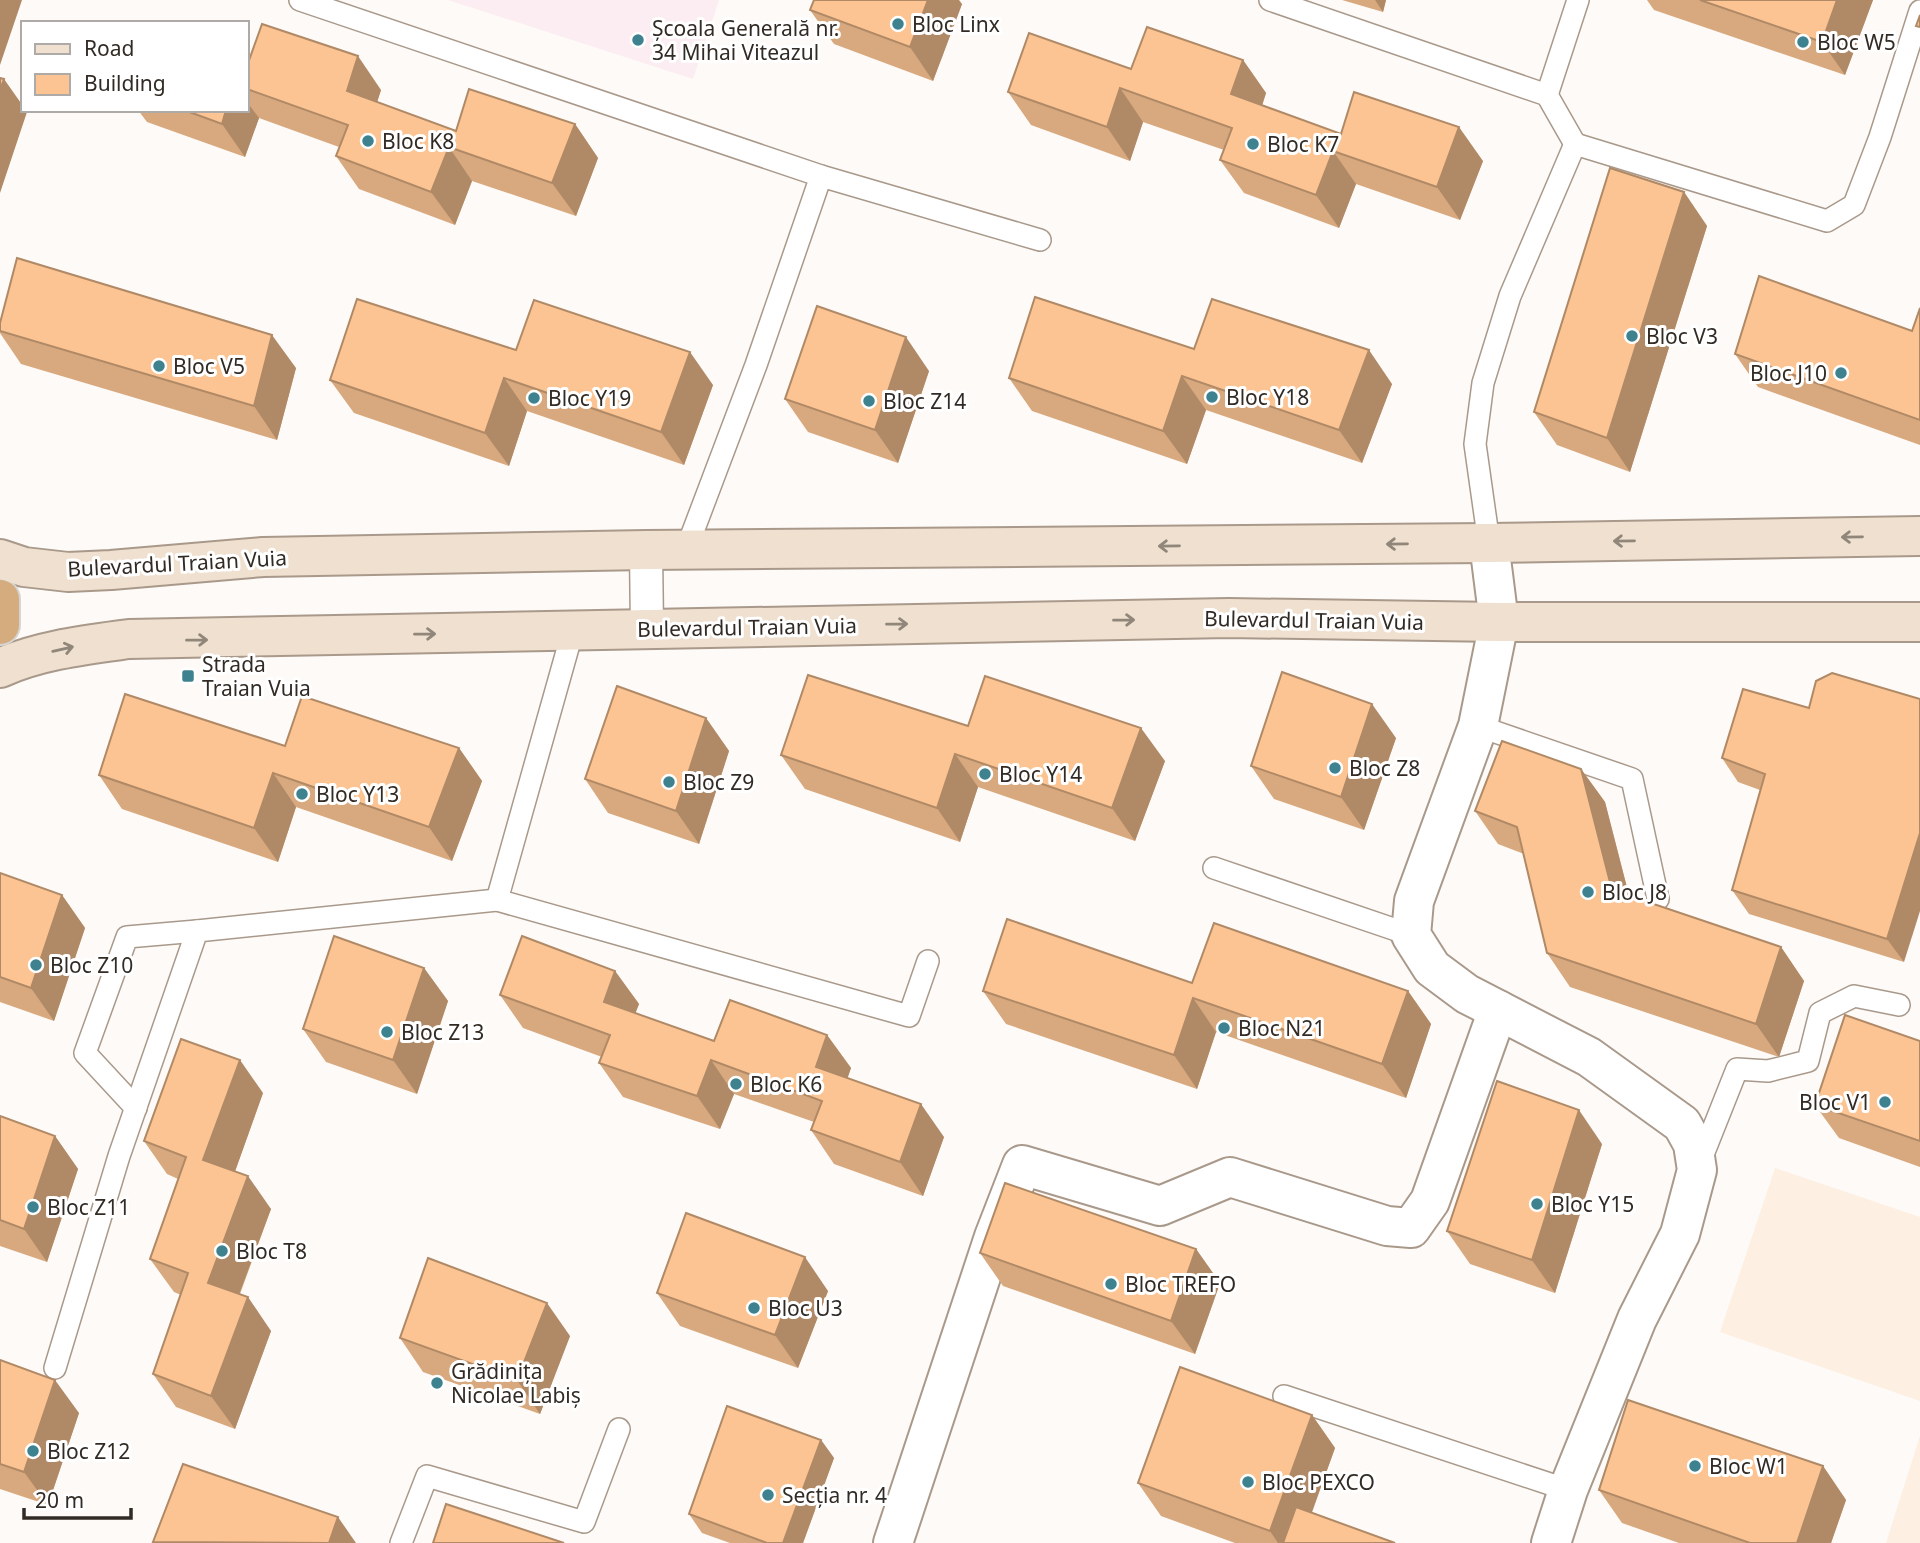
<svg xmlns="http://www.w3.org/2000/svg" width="1920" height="1543" font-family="'Noto Sans',sans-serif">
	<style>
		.built { fill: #fdefe2 }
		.education { fill: #fcedf2 }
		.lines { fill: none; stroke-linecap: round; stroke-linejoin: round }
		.service-casing { stroke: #a9998b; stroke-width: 24 }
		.pedestrian-casing { stroke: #a9998b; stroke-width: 35 }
		.minor-casing { stroke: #a9998b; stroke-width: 42 }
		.secondary-casing { stroke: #a9998b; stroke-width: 42 }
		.trunk-casing { stroke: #d6d5d3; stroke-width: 42 }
		.service { stroke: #fff; stroke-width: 21 }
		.pedestrian { stroke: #fff; stroke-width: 32 }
		.minor { stroke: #fff; stroke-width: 38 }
		.secondary { stroke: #efe0cf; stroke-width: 38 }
		.trunk { stroke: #d4ac7e; stroke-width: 38 }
		.wall { fill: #d8a97e }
		.shaded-wall { fill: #b08966 }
		.building { fill: #fbc492; stroke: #b08966; stroke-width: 2 }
		.oneway { stroke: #90867a }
		.poi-dot { fill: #3d828e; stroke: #fff; stroke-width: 2.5 }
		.labels { text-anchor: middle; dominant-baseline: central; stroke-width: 6; stroke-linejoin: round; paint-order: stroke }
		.poi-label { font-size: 21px; fill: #322b25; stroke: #fff; text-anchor: start }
		.street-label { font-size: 21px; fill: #322b25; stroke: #fff }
	</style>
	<rect width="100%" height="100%" fill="#fefaf7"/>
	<g class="built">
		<polygon points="1775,1168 1920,1217 1920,1401 1720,1332"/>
		<polygon points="1920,1436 1920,1543 1886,1543"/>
	</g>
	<polygon class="education" points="448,0 719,0 693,79"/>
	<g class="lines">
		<defs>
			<g id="service">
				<polyline points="300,0 821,176 1040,240"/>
				<polyline points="1270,0 1547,95 1575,144"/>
				<polyline points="1547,95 1578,0"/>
				<polyline points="1489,543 1475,444 1483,383 1510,296 1575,144 1827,221 1854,205 1880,137 1920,11"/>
				<polyline points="686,550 756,365 821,176"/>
				<polyline points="573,630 497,900 909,1016 928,961"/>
				<polyline points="1478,726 1632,779 1658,899"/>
				<polyline points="1214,868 1411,935"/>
				<polyline points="136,1108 85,1053 127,937 197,931"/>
				<polyline points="1700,1162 1737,1069 1768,1071 1808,1061 1820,1013 1854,996 1899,1005"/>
				<polyline points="55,1368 119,1156 197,931 497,900"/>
				<polyline points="1284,1396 1568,1490"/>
				<polyline points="401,1543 427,1476 584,1522 619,1429"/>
			</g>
			<polyline id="pedestrian" points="646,550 647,629"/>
			<g id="minor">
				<polyline points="1489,543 1499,622 1478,726 1414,901 1411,935 1432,968 1467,994 1589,1057 1682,1124 1693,1144 1697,1170 1680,1234 1637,1319 1568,1490 1551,1543"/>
				<polyline points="893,1543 994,1237 1022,1165 1160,1206 1230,1177 1387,1226 1411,1228 1430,1201 1498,1010"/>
			</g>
			<g id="secondary">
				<polyline points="0,559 24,567 68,572 111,570 263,557 646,550 1489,543 1920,536"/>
				<path d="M0 668C40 650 85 645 129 639L1229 618 1499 622H1920"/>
			</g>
			<polyline id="trunk" points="0,599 0,625"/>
		</defs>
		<use href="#service" class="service-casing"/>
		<use href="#pedestrian" class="pedestrian-casing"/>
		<use href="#minor" class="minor-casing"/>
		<use href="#secondary" class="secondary-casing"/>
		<use href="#trunk" class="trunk-casing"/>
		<use href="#service" class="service"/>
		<use href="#pedestrian" class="pedestrian"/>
		<use href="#minor" class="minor"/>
		<use href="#secondary" class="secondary"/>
		<use href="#trunk" class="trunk"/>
	</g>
	<g class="wall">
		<polygon points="1342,0 1386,0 1383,12"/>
		<polygon points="1647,0 1873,0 1845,75 1654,10"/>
		<polygon points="962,4 933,81 834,44 810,10"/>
		<polygon points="1243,60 1266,93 1262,105 1341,134 1483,161 1460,220 1356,184 1339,228 1244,193 1220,160 1224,150 1143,122 1130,161 1031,125 1008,92 1131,69"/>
		<polygon points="247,66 381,90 377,102 456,131 575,124 598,158 576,216 472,181 455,225 359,189 336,156 339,147 259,118 245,157 147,122 138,110 247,110"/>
		<polygon points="1684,192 1707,226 1630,472 1557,445 1534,412"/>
		<polygon points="1920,308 1920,445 1758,387 1735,354 1912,331"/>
		<polygon points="0,331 296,368 277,440 21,364 0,333"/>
		<polygon points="1194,349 1392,384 1362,463 1206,410 1187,464 1032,411 1009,378"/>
		<polygon points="516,350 713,385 684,465 527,411 509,466 354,413 330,380"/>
		<polygon points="929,371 898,463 808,432 785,399"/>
		<polygon points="1809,708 1904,962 1749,914 1732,890 1760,790 1738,782 1722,758"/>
		<polygon points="706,718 729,751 699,844 608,813 585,779"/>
		<polygon points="968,726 1165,761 1135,841 978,787 960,842 805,789 781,755"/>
		<polygon points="1396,738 1364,830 1274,799 1251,766"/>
		<polygon points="285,746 459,748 482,781 452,861 296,807 278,862 122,809 99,775"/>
		<polygon points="1581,769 1605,802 1629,895 1781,947 1804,981 1779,1057 1570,987 1547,953 1524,854 1498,844 1475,811"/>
		<polygon points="0,873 62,895 85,928 54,1021 0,1002"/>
		<polygon points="424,968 448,1001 417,1094 326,1062 303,1029"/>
		<polygon points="615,971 639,1004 635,1013 714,1041 827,1035 851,1068 847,1078 944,1137 923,1196 834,1164 811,1130 814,1122 734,1094 720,1129 623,1097 599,1063 602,1057 523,1028 500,995"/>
		<polygon points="983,991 1408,991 1431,1024 1406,1098 1216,1032 1197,1089 1006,1024"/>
		<polygon points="1920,1041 1920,1167 1839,1138 1815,1105"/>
		<polygon points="263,1093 235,1171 271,1209 240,1294 271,1331 235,1429 176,1407 153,1374 181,1295 174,1292 150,1259 178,1179 167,1174 144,1141"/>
		<polygon points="0,1116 55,1136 78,1169 47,1262 0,1246"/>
		<polygon points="1602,1144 1555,1293 1470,1264 1447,1231"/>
		<polygon points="1196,1249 1220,1283 1195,1354 1003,1286 980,1253"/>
		<polygon points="828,1291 798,1368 680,1326 657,1293"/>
		<polygon points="570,1336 540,1414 423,1372 400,1338"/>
		<polygon points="0,1360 79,1413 48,1505 0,1489"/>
		<polygon points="1312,1415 1335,1448 1311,1513 1395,1543 1235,1543 1161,1516 1138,1483"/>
		<polygon points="821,1440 834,1458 803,1543 730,1543 702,1533 689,1514"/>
		<polygon points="1823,1466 1846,1500 1831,1543 1679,1543 1622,1523 1599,1490"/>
	</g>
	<g class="shaded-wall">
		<polygon points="0,0 22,0 0,65"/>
		<polygon points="928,0 959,0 962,4 933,81 910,47"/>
		<polygon points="1375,0 1386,0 1383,12"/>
		<polygon points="1837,0 1873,0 1845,75 1822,42"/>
		<polygon points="358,56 381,90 370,124 347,91"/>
		<polygon points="1243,60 1266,93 1255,128 1231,94"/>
		<polygon points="4,79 23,106 23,110 26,110 27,112 0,193 0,90"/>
		<polygon points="1120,88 1143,122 1130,161 1107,127"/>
		<polygon points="247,102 259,118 245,157 222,124 226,110 247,110"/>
		<polygon points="575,124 598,158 576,216 552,183"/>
		<polygon points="1459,127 1483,161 1460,220 1437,187"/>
		<polygon points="449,147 472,181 455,225 431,192"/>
		<polygon points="1333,151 1356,184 1339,228 1316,195"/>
		<polygon points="1684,192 1707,226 1630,472 1607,438"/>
		<polygon points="272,335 296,368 277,440 254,406"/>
		<polygon points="906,337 929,371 898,463 875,430"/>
		<polygon points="1369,350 1392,384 1362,463 1339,430"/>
		<polygon points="690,352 713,385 684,465 661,432"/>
		<polygon points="1182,376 1206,410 1187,464 1163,431"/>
		<polygon points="504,378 527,411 509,466 485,433"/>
		<polygon points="1372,704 1396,738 1364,830 1341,797"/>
		<polygon points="706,718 729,751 699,844 676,811"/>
		<polygon points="1141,728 1165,761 1135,841 1112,808"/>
		<polygon points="459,748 482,781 452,861 429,827"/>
		<polygon points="955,754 978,787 960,842 937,808"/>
		<polygon points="1581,769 1605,802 1636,923 1612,890"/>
		<polygon points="273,773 296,807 278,862 254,828"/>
		<polygon points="1920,833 1920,911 1904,962 1887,939"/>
		<polygon points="62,895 85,928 54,1021 31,988"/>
		<polygon points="1781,947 1804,981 1779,1057 1756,1024"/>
		<polygon points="424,968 448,1001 417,1094 393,1060"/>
		<polygon points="615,971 639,1004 627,1035 604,1002"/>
		<polygon points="1408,991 1431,1024 1406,1098 1382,1064"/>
		<polygon points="1193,998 1216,1032 1197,1089 1174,1055"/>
		<polygon points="827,1035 851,1068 840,1100 816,1067"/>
		<polygon points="240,1060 263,1093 227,1194 203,1160"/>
		<polygon points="711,1060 734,1094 720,1129 697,1096"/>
		<polygon points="921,1104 944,1137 923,1196 900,1162"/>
		<polygon points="1579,1110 1602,1144 1555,1293 1532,1260"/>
		<polygon points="55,1136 78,1169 47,1262 24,1229"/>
		<polygon points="248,1176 271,1209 231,1316 208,1283"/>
		<polygon points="1196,1249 1220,1283 1195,1354 1171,1321"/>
		<polygon points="805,1257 828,1291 798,1368 775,1335"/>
		<polygon points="248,1297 271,1331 235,1429 211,1396"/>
		<polygon points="547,1303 570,1336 540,1414 517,1380"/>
		<polygon points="55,1380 79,1413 48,1505 24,1472"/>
		<polygon points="1312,1415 1335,1448 1301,1543 1278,1543 1270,1531"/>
		<polygon points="821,1440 834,1458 803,1543 783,1543"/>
		<polygon points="1823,1466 1846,1500 1831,1543 1797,1543"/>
		<polygon points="338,1517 356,1543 329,1543"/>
	</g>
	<g class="building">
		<polygon points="814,0 928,0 910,47 810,10"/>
		<polygon points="1700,0 1837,0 1822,42"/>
		<polygon points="1920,15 1920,27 1916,26"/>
		<polygon points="262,24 358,56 347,91 456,131 469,89 575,124 552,183 449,147 431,192 336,156 348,125 247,89 247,66"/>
		<polygon points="1147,27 1243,60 1231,94 1341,134 1354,92 1459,127 1437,187 1333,151 1316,195 1220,160 1232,128 1120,88 1107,127 1008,92 1029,33 1131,69"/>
		<polygon points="0,78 4,79 0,90"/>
		<polygon points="184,110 226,110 222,124"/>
		<polygon points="1610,168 1684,192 1607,438 1534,412"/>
		<polygon points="17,258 272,335 254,406 0,331 0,323"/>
		<polygon points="1759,276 1912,331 1920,308 1920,420 1735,354"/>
		<polygon points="1035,297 1194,349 1212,299 1369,350 1339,430 1182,376 1163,431 1009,378"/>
		<polygon points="357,299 516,350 534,300 690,352 661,432 504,378 485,433 330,380"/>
		<polygon points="817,306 906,337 875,430 785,399"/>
		<polygon points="1282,672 1372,704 1341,797 1251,766"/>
		<polygon points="1832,673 1920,699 1920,833 1887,939 1732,890 1765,774 1722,758 1743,689 1809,708 1816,681"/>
		<polygon points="808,675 968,726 985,676 1141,728 1112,808 955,754 937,808 781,755"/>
		<polygon points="617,686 706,718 676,811 585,779"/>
		<polygon points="125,694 285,746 302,696 459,748 429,827 273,773 254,828 99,775"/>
		<polygon points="1502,741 1581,769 1612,890 1781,947 1756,1024 1547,953 1517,827 1475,811"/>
		<polygon points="0,873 62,895 31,988 0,977"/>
		<polygon points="1007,919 1192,983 1214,923 1408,991 1382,1064 1193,998 1174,1055 983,991"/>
		<polygon points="334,936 424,968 393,1060 303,1029"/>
		<polygon points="522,936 615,971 604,1002 714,1041 730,1000 827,1035 816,1067 921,1104 900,1162 811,1130 822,1101 711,1060 697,1096 599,1063 610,1035 500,995"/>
		<polygon points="1845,1015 1920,1041 1920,1141 1815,1105"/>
		<polygon points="181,1039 240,1060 203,1160 248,1176 208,1283 248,1297 211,1396 153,1374 188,1273 150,1259 186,1157 144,1141"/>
		<polygon points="1497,1081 1579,1110 1532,1260 1447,1231"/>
		<polygon points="0,1116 55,1136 24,1229 0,1220"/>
		<polygon points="1005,1183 1196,1249 1171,1321 980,1253"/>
		<polygon points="686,1213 805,1257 775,1335 657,1293"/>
		<polygon points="428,1258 547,1303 517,1380 400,1338"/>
		<polygon points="0,1360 55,1380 24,1472 0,1464"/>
		<polygon points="1180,1367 1312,1415 1270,1531 1138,1483"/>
		<polygon points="1628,1400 1823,1466 1797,1543 1750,1543 1599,1490"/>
		<polygon points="727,1406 821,1440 783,1543 767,1543 689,1514"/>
		<polygon points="183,1464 338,1517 329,1543 153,1542"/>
		<polygon points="446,1504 564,1543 433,1543"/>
		<polygon points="1296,1507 1395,1543 1283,1543"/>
	</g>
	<defs><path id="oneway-shaft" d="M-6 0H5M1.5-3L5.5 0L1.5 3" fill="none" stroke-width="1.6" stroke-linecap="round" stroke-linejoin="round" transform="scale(1.75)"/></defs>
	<g class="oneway">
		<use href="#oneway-shaft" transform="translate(1852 537) rotate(179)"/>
		<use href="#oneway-shaft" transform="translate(1624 541) rotate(179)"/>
		<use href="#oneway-shaft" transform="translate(1397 544) rotate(179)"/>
		<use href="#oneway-shaft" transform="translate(1169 546) rotate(179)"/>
		<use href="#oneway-shaft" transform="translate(1124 620) rotate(-1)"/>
		<use href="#oneway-shaft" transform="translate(897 624) rotate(-1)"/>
		<use href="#oneway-shaft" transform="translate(425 634) rotate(-1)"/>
		<use href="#oneway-shaft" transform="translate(197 640) rotate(-1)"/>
		<use href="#oneway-shaft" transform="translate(63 649) rotate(-13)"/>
	</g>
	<g class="poi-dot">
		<circle cx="898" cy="24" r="7"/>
		<circle cx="638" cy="40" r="7"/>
		<circle cx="1803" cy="42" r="7"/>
		<circle cx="368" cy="141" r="7"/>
		<circle cx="1253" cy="144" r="7"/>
		<circle cx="1632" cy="336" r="7"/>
		<circle cx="159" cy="366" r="7"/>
		<circle cx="1841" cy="373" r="7"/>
		<circle cx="1212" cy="397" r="7"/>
		<circle cx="534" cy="398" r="7"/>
		<circle cx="869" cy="401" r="7"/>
		<rect x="181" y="669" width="14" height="14" rx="3.5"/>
		<circle cx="1335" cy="768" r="7"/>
		<circle cx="985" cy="774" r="7"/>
		<circle cx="669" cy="782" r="7"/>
		<circle cx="302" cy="794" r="7"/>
		<circle cx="1588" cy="892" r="7"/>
		<circle cx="36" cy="965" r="7"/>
		<circle cx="1224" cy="1028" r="7"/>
		<circle cx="387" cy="1032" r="7"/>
		<circle cx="736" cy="1084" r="7"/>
		<circle cx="1885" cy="1102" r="7"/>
		<circle cx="1537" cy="1204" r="7"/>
		<circle cx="33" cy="1207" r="7"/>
		<circle cx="222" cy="1251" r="7"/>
		<circle cx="1111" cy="1284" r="7"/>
		<circle cx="754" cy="1308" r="7"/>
		<circle cx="437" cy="1383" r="7"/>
		<circle cx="33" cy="1451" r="7"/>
		<circle cx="1695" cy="1466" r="7"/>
		<circle cx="1248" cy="1482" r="7"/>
		<circle cx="768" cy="1495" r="7"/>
	</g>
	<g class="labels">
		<g class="poi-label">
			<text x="912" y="24">Bloc Linx</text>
			<text x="652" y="28">Școala Generală nr.<tspan x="652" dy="24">34 Mihai Viteazul</tspan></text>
			<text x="1817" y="42">Bloc W5</text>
			<text x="382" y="141">Bloc K8</text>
			<text x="1267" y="144">Bloc K7</text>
			<text x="1646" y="336">Bloc V3</text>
			<text x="173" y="366">Bloc V5</text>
			<text x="1827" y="373" text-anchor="end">Bloc J10</text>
			<text x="1226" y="397">Bloc Y18</text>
			<text x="548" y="398">Bloc Y19</text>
			<text x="883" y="401">Bloc Z14</text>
			<text x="202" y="664">Strada<tspan x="202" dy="24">Traian Vuia</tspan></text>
			<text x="1349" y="768">Bloc Z8</text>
			<text x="999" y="774">Bloc Y14</text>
			<text x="683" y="782">Bloc Z9</text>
			<text x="316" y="794">Bloc Y13</text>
			<text x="1602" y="892">Bloc J8</text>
			<text x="50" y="965">Bloc Z10</text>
			<text x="1238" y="1028">Bloc N21</text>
			<text x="401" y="1032">Bloc Z13</text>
			<text x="750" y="1084">Bloc K6</text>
			<text x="1871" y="1102" text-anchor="end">Bloc V1</text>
			<text x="1551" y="1204">Bloc Y15</text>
			<text x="47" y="1207">Bloc Z11</text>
			<text x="236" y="1251">Bloc T8</text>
			<text x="1125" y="1284">Bloc TREFO</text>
			<text x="768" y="1308">Bloc U3</text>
			<text x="451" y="1371">Grădinița<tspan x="451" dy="24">Nicolae Labiș</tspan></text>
			<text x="47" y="1451">Bloc Z12</text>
			<text x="1709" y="1466">Bloc W1</text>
			<text x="1262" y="1482">Bloc PEXCO</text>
			<text x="782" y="1495">Secția nr. 4</text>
		</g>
		<g class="street-label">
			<text transform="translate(177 563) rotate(-3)">Bulevardul Traian Vuia</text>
			<text transform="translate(1314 620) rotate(1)">Bulevardul Traian Vuia</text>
			<text transform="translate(747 627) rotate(-1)">Bulevardul Traian Vuia</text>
		</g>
	</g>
	<rect x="21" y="21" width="228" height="91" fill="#ffffff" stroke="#adaaa8" stroke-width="2"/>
	<rect x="35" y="44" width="35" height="10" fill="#efe0cf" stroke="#adaaa8" stroke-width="2"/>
	<text x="84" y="56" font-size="21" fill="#322b25">Road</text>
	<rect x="35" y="74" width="35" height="21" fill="#fbc492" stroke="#adaaa8" stroke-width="2"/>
	<text x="84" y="91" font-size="21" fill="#322b25">Building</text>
	<path d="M24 1508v10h107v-10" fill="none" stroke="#322b25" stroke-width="3.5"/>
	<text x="35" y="1508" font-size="21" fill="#322b25" stroke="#ffffff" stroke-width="5" paint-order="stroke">20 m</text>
</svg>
